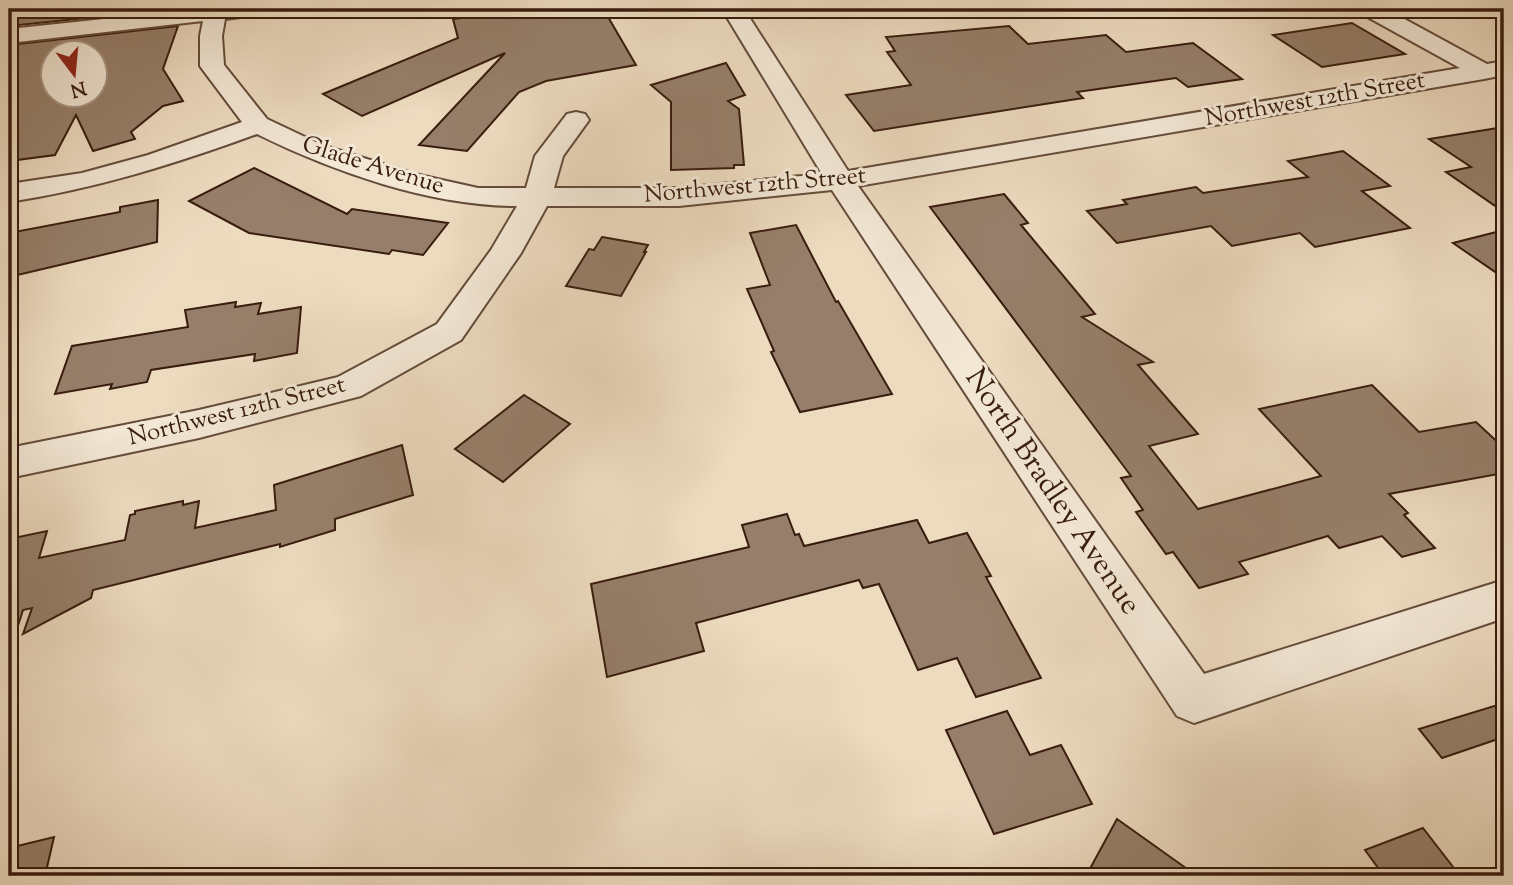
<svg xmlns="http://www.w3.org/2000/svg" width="1513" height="885" font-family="'Sorts Mill Goudy',serif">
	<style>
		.building { fill: #967f6a; stroke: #381c0d; stroke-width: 2; fill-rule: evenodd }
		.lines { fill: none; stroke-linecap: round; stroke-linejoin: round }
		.minor-casing { stroke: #654c3a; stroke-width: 4 }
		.minor { fill: #f3e8d6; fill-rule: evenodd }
		.labels { text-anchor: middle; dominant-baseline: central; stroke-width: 6; stroke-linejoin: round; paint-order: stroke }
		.far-street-label { font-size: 24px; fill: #381c0d; stroke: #f3e8d6 }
		.street-label { font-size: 30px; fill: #381c0d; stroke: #f3e8d6 }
	</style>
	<rect width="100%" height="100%" fill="#eddbc0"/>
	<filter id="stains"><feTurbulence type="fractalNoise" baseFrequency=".00286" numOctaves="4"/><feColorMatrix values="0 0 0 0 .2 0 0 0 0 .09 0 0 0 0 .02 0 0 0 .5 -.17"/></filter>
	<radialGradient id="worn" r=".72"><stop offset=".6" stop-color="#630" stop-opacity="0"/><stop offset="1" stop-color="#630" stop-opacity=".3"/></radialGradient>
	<g class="building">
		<polygon points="9,9 175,9 9,26"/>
		<polygon points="539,9 607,9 604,10 636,65 546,81 519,92 467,151 419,145 505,53 362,116 323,94 458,38 453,19"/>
		<polygon points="1352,23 1405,54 1322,67 1273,35"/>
		<path d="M178 26 163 69 183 101 163 106 131 132 135 139 93 151 76 115 55 155 9 161V45ZM52 52H94V94H52Z"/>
		<polygon points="1009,26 1028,44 1106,35 1126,52 1193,43 1242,79 1188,87 1176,78 1077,92 1083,98 874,131 846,95 911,85 887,52 895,51 886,37"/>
		<polygon points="726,63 745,95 728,101 739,109 744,165 734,165 734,168 671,170 671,102 651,85"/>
		<polygon points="1504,127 1504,212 1446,172 1471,167 1429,139"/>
		<polygon points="1343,151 1390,186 1362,191 1410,228 1315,247 1300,233 1232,246 1211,226 1117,243 1087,211 1127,204 1123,200 1196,187 1203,193 1308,177 1288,161"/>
		<polygon points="254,168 347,214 352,209 448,223 423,255 392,250 389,254 249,233 189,201"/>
		<polygon points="1004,194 1028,223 1021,225 1095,314 1082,317 1153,362 1138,365 1198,434 1149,446 1198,509 1321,476 1259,409 1372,385 1419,432 1476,422 1504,448 1504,473 1389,494 1408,513 1404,515 1435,548 1402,557 1382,536 1339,548 1328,536 1239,562 1248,574 1199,588 1173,552 1166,554 1136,512 1143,510 1121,478 1131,476 930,207"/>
		<polygon points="158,200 157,242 9,277 9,233 120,212 120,207"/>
		<polygon points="796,225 836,302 838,301 892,394 800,412 771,352 774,351 747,289 770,285 750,233"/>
		<polygon points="1504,230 1504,278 1453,243"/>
		<polygon points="602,237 648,245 644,252 646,252 621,296 566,286 589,249 594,250"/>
		<polygon points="236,302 235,307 261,303 258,314 301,307 297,353 254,361 255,354 151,370 147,382 110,389 112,384 55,394 72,346 188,327 185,310"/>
		<polygon points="524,395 570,424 503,482 455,449"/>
		<polygon points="402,445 413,495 335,519 335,530 280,547 280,544 93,590 91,598 23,634 32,608 23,610 16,632 9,631 9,539 47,531 39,558 125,540 130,515 135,514 135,511 183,501 183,505 199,501 195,528 276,510 274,485"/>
		<polygon points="787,514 795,535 799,534 804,546 917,520 929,543 967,533 991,576 986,577 1041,678 976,697 957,658 918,670 879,584 863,588 859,580 696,623 704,651 607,677 591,584 749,547 742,525"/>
		<polygon points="1504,703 1504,737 1442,758 1419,729"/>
		<polygon points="1007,711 1030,755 1061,745 1092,804 994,834 946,730"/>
		<polygon points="1117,819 1197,876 1086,876"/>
		<polygon points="1423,828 1460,876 1384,876 1365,850"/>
		<polygon points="54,837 45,876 9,876 17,846"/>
	</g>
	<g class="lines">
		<defs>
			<path id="minor" d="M198 9H267L264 14 225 19 222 36 224 65 267 119 322 145 415 174 478 188H526L535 156 567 114 576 112 585 114 589 120 563 156 554 188H679L822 174 722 9H744L848 171 1460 68 1362 14 1359 9H1386L1487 64 1504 61V75L1484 79 858 186 1204 674 1504 580V618L1194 723 1177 716 832 190 679 206H547L521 253 461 340 361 396 199 438 9 478V448L199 410 338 377 437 324 491 250 517 206C431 206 334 172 257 134 175 164 95 189 9 202V184L82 173 148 155 242 122 200 66V36L203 21 9 43V29Z"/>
		</defs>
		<use href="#minor" class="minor-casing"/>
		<use href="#minor" class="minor"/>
	</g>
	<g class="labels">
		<g class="far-street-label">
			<text transform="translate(1315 100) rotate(-10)">Northwest 12th Street</text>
			<text transform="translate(373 166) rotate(17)">Glade Avenue</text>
			<text transform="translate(755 186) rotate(-5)">Northwest 12th Street</text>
			<text transform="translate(237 412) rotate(-14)">Northwest 12th Street</text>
		</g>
		<g class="street-label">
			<text transform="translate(1052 492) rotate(56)">North Bradley Avenue</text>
		</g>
	</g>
	<rect width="1513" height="885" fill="none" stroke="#eddbc0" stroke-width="35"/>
	<rect x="10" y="10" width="1492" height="864" fill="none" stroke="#381c0d" stroke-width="3.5"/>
	<rect x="18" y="18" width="1478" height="850" fill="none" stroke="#381c0d" stroke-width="2"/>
	<g transform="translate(74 74) rotate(164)"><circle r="33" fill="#f3e8d6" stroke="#a89686" stroke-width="2"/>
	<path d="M0-5L12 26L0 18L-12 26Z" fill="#8f2418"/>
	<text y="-10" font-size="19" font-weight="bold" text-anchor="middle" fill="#381c0d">N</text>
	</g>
	<rect width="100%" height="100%" filter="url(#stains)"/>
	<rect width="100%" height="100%" fill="url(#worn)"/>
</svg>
